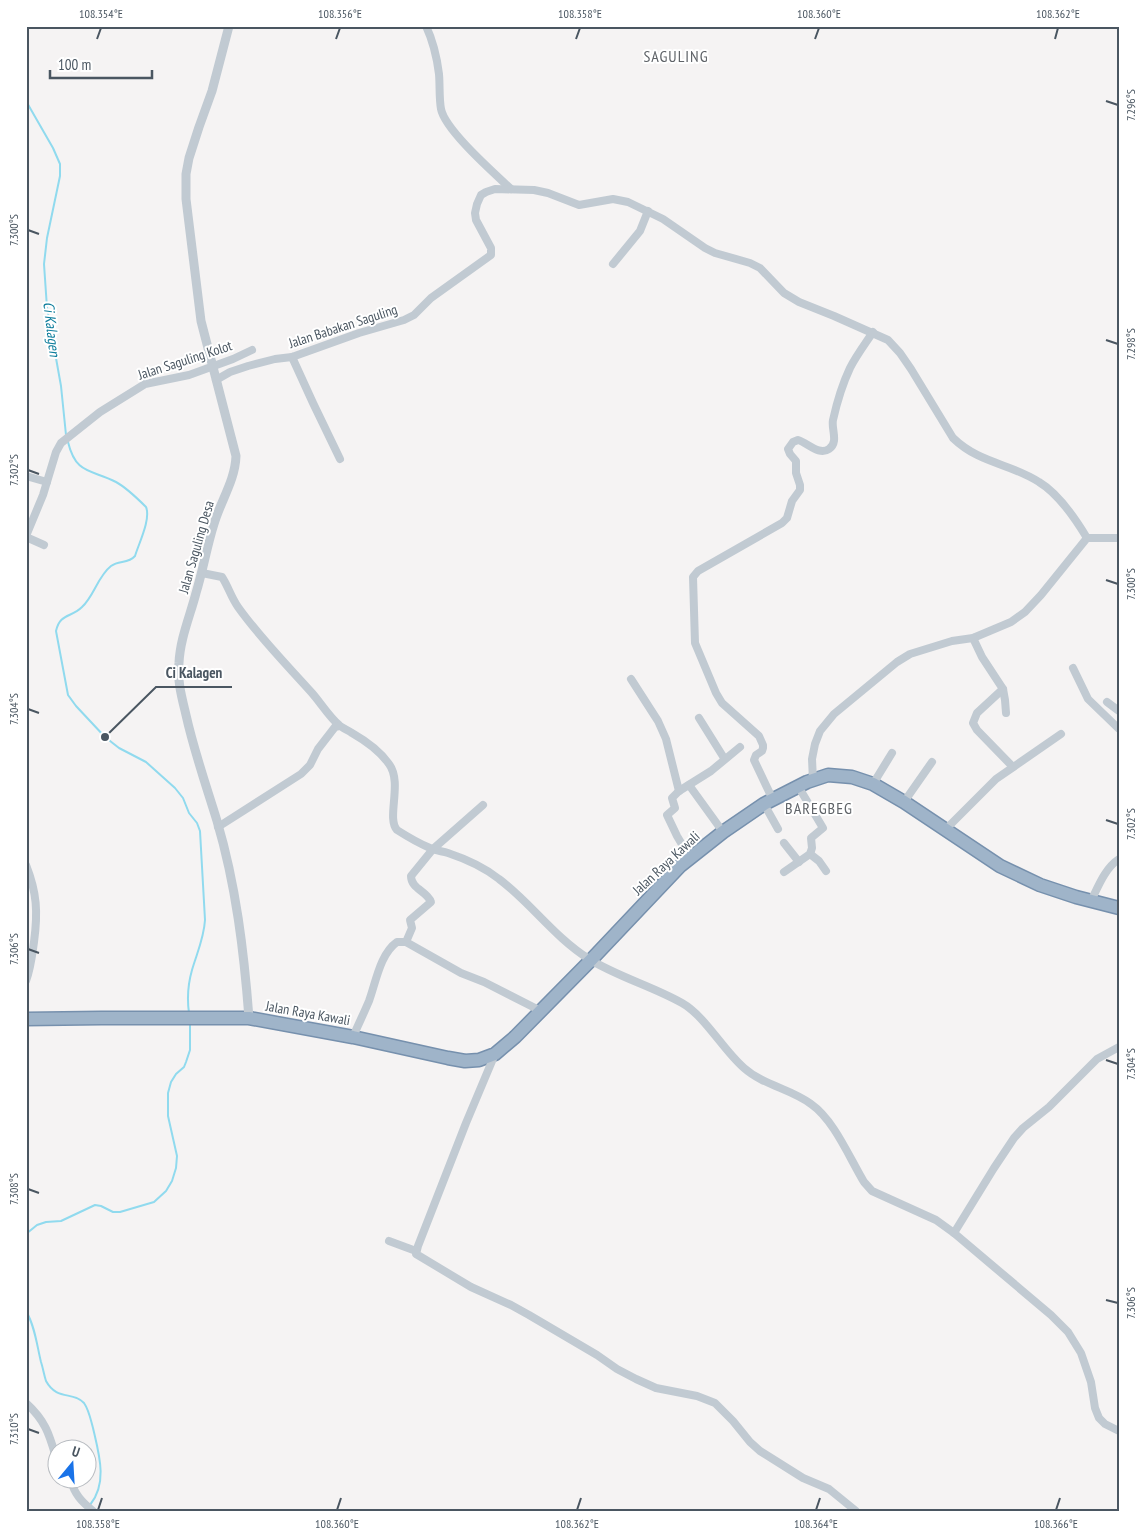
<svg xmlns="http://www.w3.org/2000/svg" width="1145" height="1537" font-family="'PT Sans Narrow',sans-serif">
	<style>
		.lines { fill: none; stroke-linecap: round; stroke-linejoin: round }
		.stream { stroke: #90daee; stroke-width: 2 }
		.trunk-casing { stroke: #7690ad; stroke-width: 15 }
		.minor { stroke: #c1cad2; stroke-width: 8 }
		.tertiary { stroke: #c1cad2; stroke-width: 9 }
		.trunk { stroke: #9fb4c9; stroke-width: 12 }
		.ticks { fill: none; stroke: #4a5661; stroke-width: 2 }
		.labels { text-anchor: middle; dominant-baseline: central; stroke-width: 4; stroke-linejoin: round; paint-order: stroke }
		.street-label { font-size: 14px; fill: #4a5661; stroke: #fff }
		.water-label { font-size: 15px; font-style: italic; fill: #0c7c9b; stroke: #fff }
		.quarter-label { font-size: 16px; letter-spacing: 1px; fill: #5f6368; stroke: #fff }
		.leader { fill: none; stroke: #4a5661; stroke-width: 2 }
		.callout-dot { fill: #4a5661; stroke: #fff; stroke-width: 2 }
		.callout-label { font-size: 15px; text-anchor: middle; font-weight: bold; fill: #4a5661; stroke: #fff; stroke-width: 4; stroke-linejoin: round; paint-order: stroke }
		.neatline { fill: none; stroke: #4a5661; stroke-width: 2 }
		.ticks-label { font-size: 12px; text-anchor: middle; fill: #4a5661 }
	</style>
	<rect width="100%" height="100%" fill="#f5f3f3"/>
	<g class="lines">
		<g class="stream">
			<polyline points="26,101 53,148 60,164 60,176 47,238 44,264 47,308 61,386 66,435"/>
			<path d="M68 442C76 475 91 469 116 482 127 488 137 498 146 507 151 519 139 543 135 556 128 564 119 560 111 566 98 576 94 596 82 607 71 618 60 613 56 631L68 695 76 706 105 737 119 748 146 762 175 788 183 798 189 813 197 823 200 831 205 920C204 938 197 953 192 970 188 984 187 999 189 1013"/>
			<polyline points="26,1234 37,1225 46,1222 61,1221 95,1205 101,1206 113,1212 120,1212 154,1202 166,1191 172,1181 176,1168 177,1156 168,1116 168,1093 171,1082 176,1074 184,1067 186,1062 190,1050 190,1023"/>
			<path d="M26 1311C35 1326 37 1346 41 1362 43 1368 44 1375 46 1381 57 1401 73 1391 84 1403 89 1410 91 1421 93 1428 99 1454 108 1483 90 1505"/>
		</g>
		<defs>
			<polyline id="trunk" points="26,1019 101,1018 249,1018 353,1037 448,1058 465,1061 479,1060 495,1054 515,1037 591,960 680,866 723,832 764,804 807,782 828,775 852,777 873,784 904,802 1000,866 1040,885 1076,897 1119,908"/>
		</defs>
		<use href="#trunk" class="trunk-casing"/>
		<g class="minor">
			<path d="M426 26C433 41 437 58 439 74 440 86 439 98 441 109 445 130 494 173 511 189"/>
			<polyline points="613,264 640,231 648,211"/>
			<polyline points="292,357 313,403 340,459"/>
			<path d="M216 380 230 372 248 366 275 359 292 357 359 333 404 320 414 315 431 298 491 255V248L476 220 475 213 477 204 481 195 486 192 495 189 534 190 548 193 579 205 613 199 628 202 663 219 705 248 715 253 750 263 760 268 784 293 799 302 834 316 888 340 900 353 911 369 953 438C980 464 1010 463 1039 482 1059 494 1075 518 1087 538L1041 595 1025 612 1011 622 973 638 952 641 910 654 897 662 834 714 820 731 815 744 812 759 813 780"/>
			<polyline points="26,476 47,482"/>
			<polyline points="26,536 43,495 56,452 61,443 100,412 145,384 189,375 233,359 252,350"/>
			<polyline points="26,537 44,545"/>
			<polyline points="1087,538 1119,538"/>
			<path d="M202 573 222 577C228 586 231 597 238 607 260 638 287 665 312 693 320 702 330 718 339 725 342 728 348 730 352 733 366 741 380 751 389 764 403 783 386 818 397 830 408 837 418 843 430 848 436 851 442 851 448 853 466 859 484 867 499 879 531 903 554 937 589 959 618 977 652 986 682 1003 705 1016 723 1050 744 1068 763 1085 791 1089 811 1104 834 1120 849 1157 864 1182L872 1191 936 1220 954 1233 1051 1315 1068 1332 1081 1353 1091 1382 1095 1408 1099 1418 1105 1424 1119 1431"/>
			<polyline points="973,638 982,657 1003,689 1005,700 1006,713"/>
			<polyline points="1073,668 1088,699 1119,729"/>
			<polyline points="631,679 658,721 666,739 679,791"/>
			<polyline points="1003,689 977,713 973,723 977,730 1013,767"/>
			<polyline points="1107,702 1119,711"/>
			<polyline points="699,718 724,758"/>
			<polyline points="873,784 892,753"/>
			<polyline points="689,785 723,832"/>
			<path d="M773 800 754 760 756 755 762 751 763 748V745L759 736 722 703 716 693 695 643 693 577 698 571 782 523 787 518 792 501 800 490V485L796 473V461L790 454 788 449 793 442 798 440C808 443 819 456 829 449 839 442 831 429 833 420 837 402 842 385 850 368 856 356 865 344 873 332"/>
			<polyline points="904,802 932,762"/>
			<polyline points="764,804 778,829"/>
			<polyline points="218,827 301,774 310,765 318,749 335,727 339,726"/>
			<polyline points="945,830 996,779 1061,734"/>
			<polyline points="784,843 799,862"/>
			<polyline points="810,854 819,861 826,871"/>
			<polyline points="690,858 677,836 667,815 675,808 672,798 679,791 711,771 740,747"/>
			<path d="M26 865C37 893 38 912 34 942 32 956 31 967 26 981"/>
			<polyline points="784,872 810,854 812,848 811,838 823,828 798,786"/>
			<path d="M1091 901C1098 887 1105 868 1119 859"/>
			<path d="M406 942 412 928 410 920 431 902C427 891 411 889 411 876L433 849 483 805"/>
			<path d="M353 1037C358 1025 364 1013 369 1001 376 982 380 954 397 942H406L461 973 484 982 541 1011"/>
			<polyline points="495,1054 466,1123 418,1246 416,1254 471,1287 511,1305 529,1315 597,1355 617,1369 636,1379 656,1388 697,1396 715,1403 733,1421 750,1442 760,1451 803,1478 829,1489 856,1511"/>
			<polyline points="954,1233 994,1168 1014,1138 1023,1128 1049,1107 1097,1059 1119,1047"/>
			<polyline points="389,1241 416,1251"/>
			<path d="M26 1403C48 1423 50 1438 58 1464"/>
			<path d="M71 1480C74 1494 82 1502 93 1511"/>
		</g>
		<path class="tertiary" d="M229 26 212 91 199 127 189 158 186 174V199L201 321 236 456C235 481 221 500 214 524 207 546 203 570 196 593 190 616 180 639 179 663 177 681 182 698 186 715 194 751 206 785 217 821 236 885 244 952 249 1018"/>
		<use href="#trunk" class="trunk"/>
	</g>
	<path class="ticks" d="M97 39 101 28M336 39 340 28M576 39 580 28M815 39 819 28M1055 39 1058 28M1106 101 1118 105M28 230 39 234M1106 340 1118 344M28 470 39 474M1106 580 1118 584M28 709 39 713M1106 820 1118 824M28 949 39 953M1106 1060 1118 1064M28 1189 39 1193M1106 1300 1118 1303M28 1429 39 1433M98 1510 102 1498M337 1510 341 1498M577 1510 581 1498M816 1510 820 1498M1056 1510 1060 1498"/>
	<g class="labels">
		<g class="street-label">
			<text transform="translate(343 326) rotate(-18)">Jalan Babakan Saguling</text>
			<text transform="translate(185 360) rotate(-18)">Jalan Saguling Kolot</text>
			<text transform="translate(196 547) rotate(-74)">Jalan Saguling Desa</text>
			<text transform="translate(666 863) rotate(-43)">Jalan Raya Kawali</text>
			<text transform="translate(308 1013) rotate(10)">Jalan Raya Kawali</text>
		</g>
		<g class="water-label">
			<text transform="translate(52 329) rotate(83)">Ci Kalagen</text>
		</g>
		<g class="quarter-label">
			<text x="676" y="56">SAGULING</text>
			<text x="819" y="808">BAREGBEG</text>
		</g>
	</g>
	<path class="leader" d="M105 737L156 687H232"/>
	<circle class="callout-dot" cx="105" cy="737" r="5"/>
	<g class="callout-label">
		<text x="194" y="678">Ci Kalagen</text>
	</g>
	<rect width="1145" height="1537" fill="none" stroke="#ffffff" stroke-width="55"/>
	<g transform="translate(72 1464) rotate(18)"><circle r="24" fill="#ffffff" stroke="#b7bbc0"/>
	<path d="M0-4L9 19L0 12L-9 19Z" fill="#1a73e8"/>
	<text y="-8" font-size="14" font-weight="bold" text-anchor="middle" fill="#4a5661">U</text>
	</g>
	<path d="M50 70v8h102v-8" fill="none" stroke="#4a5661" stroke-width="2.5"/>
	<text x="58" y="70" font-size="15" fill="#4a5661" stroke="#ffffff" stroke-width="4" paint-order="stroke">100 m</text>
	<rect x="28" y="28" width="1090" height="1482" class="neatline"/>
	<g class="ticks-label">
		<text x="101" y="18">108.354°E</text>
		<text x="340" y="18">108.356°E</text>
		<text x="580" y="18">108.358°E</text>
		<text x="819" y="18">108.360°E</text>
		<text x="1058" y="18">108.362°E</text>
		<text transform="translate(1131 105) rotate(-90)" y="4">7.296°S</text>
		<text transform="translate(14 230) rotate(-90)" y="4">7.300°S</text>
		<text transform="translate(1131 344) rotate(-90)" y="4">7.298°S</text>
		<text transform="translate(14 470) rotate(-90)" y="4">7.302°S</text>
		<text transform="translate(1131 584) rotate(-90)" y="4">7.300°S</text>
		<text transform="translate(14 709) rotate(-90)" y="4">7.304°S</text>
		<text transform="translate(1131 824) rotate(-90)" y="4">7.302°S</text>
		<text transform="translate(14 949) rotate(-90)" y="4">7.306°S</text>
		<text transform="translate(1131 1064) rotate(-90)" y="4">7.304°S</text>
		<text transform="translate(14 1189) rotate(-90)" y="4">7.308°S</text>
		<text transform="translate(1131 1303) rotate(-90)" y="4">7.306°S</text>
		<text transform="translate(14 1429) rotate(-90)" y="4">7.310°S</text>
		<text x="98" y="1528">108.358°E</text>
		<text x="337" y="1528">108.360°E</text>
		<text x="577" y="1528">108.362°E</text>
		<text x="816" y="1528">108.364°E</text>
		<text x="1056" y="1528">108.366°E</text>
	</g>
</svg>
